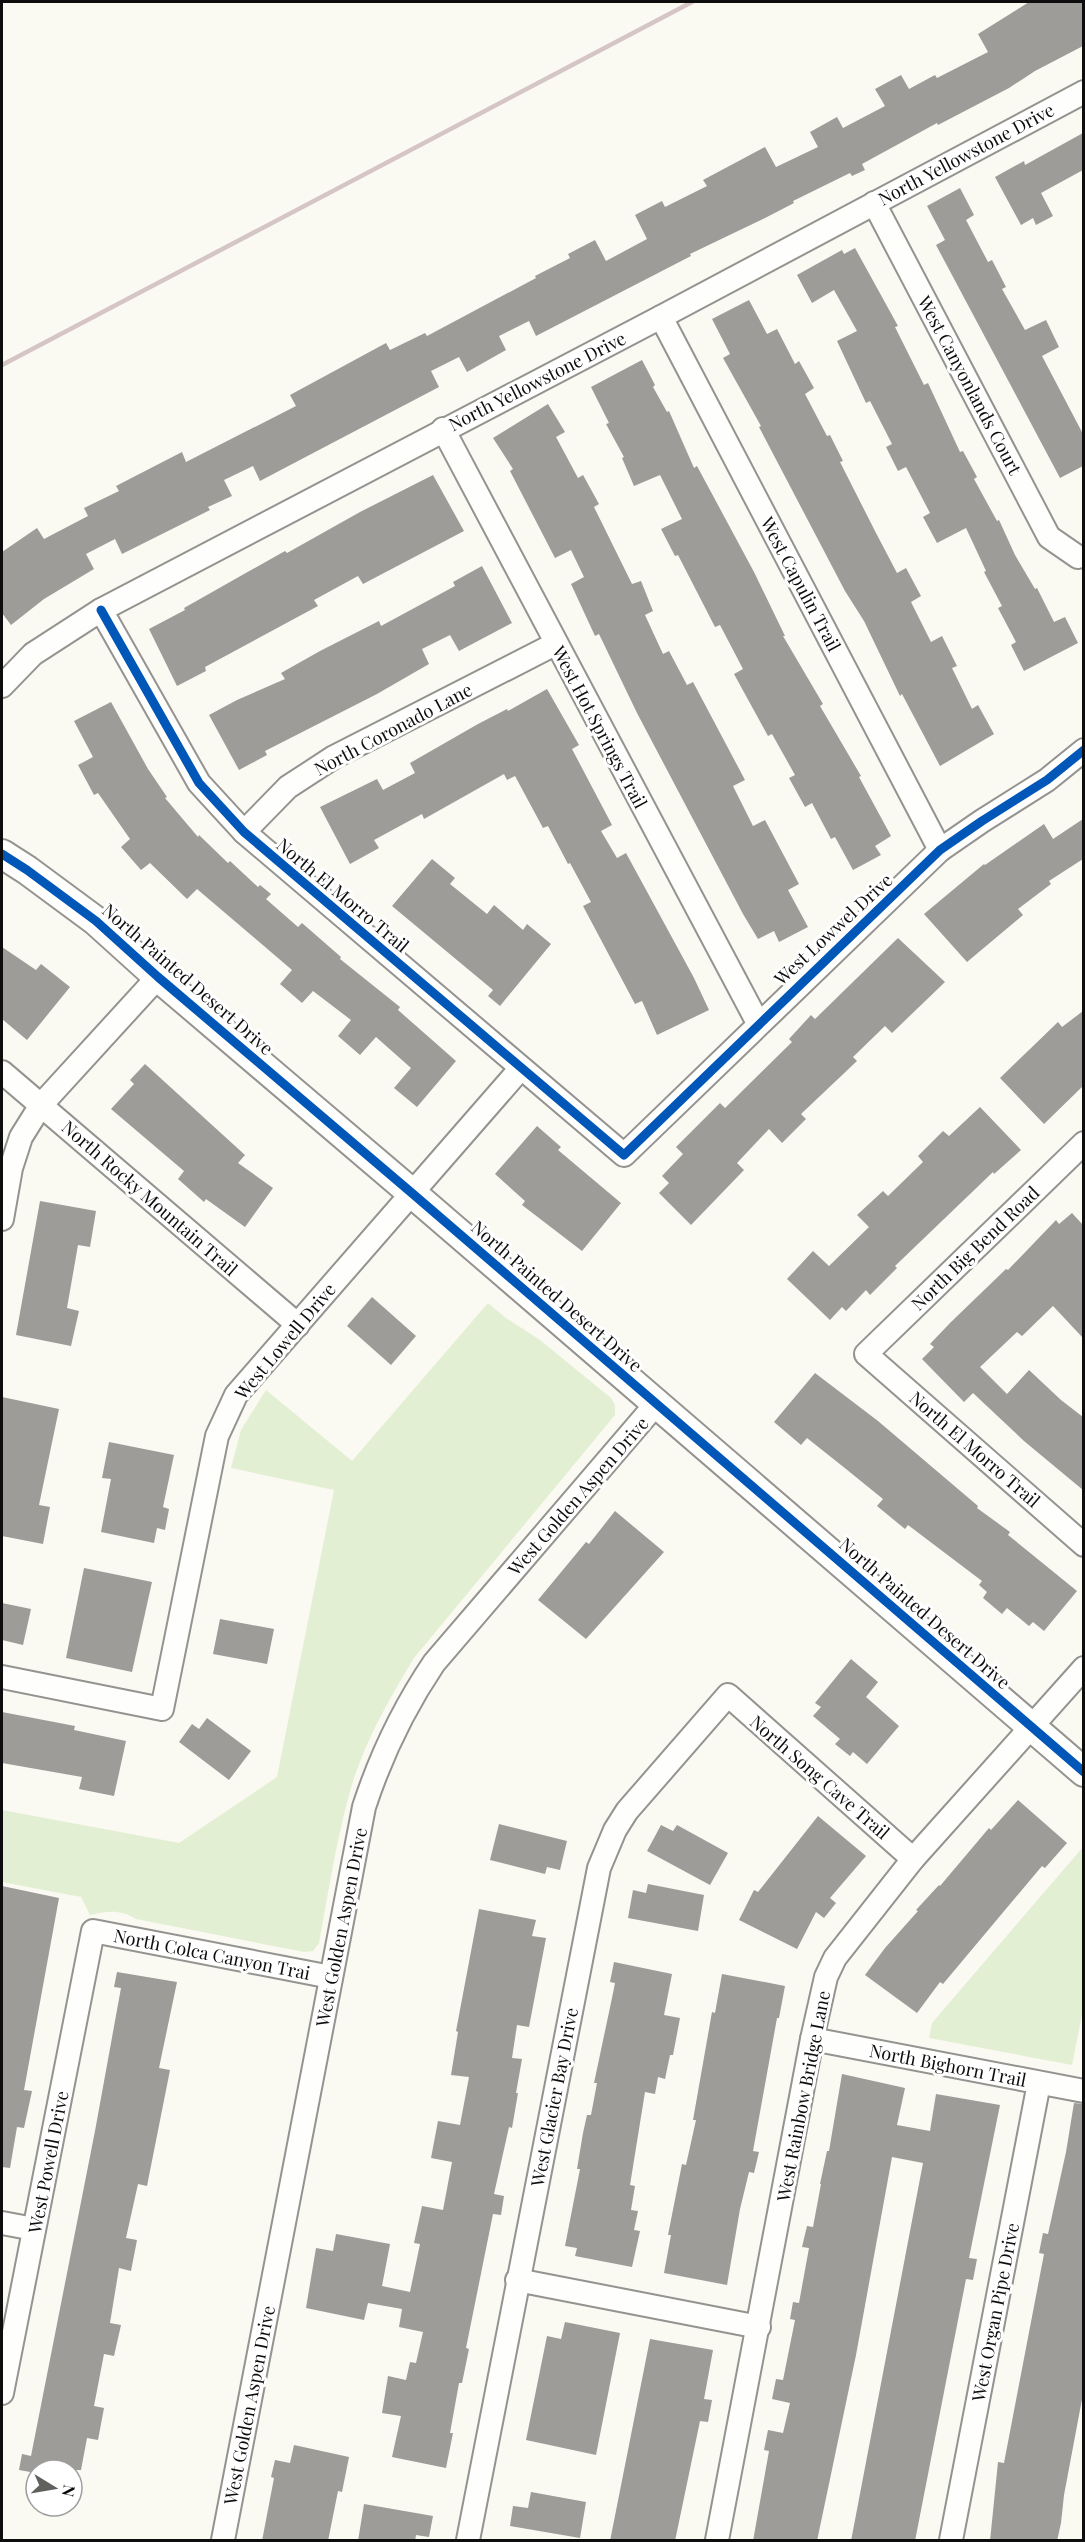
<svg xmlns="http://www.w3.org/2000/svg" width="1085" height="2542" font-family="'Playfair Display',serif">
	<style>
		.green { fill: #e3efd3 }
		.building { fill: #9d9c98 }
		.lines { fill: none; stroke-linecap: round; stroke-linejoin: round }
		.minor-casing { stroke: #949390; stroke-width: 26 }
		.tertiary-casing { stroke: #949390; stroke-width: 32 }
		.minor { stroke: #fefefd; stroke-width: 22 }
		.tertiary { stroke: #fefefd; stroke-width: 28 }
		.rail { stroke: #d5c6c5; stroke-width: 4.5 }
		.cycleway-casing { stroke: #fff; stroke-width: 13 }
		.cycleway { stroke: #0057b8; stroke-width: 9 }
		.labels { text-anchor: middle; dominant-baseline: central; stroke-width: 6; stroke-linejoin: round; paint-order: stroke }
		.street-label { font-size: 18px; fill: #0d0d0d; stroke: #fff }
	</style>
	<rect width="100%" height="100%" fill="#faf9f2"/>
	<g class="green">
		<path d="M488 1303 506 1318 540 1340 611 1398 615 1405V1415L414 1658C388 1701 362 1746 349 1795 336 1843 328 1894 319 1943L313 1951 304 1952 136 1919C121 1909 107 1911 90 1915L81 1897 2 1882V1810L179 1843 277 1777 334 1490 231 1468 241 1430 266 1390 352 1461Z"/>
		<polygon points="1083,1847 1083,2010 1072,2065 929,2038 932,2023"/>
	</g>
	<g class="building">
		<polygon points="1029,2 1083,2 1083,46 1035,71 1009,88 938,125 937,123 862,164 865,170 852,176 850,173 793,201 794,203 767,217 690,254 691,256 536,336 529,321 499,336 506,350 467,372 459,357 431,371 439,387 277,472 260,481 253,466 224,480 232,496 208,507 210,510 122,554 115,539 86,554 94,569 44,599 11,625 2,613 2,552 37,528 44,539 88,516 84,508 119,491 116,486 182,452 186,462 296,406 290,395 386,343 390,350 425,333 427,336 536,278 535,276 570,258 568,254 595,240 606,261 647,239 635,215 662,201 665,207 707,186 703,180 765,147 776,167 818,147 810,132 837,117 843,128 885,106 875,89 901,75 909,89 935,75 937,78 988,52 978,34"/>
		<polygon points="1083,133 1083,170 1041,193 1053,216 1036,225 1033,218 1021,225 995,177 1024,161 1025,165"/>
		<polygon points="960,188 974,215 966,220 988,262 992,260 1006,287 1002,289 1025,330 1046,320 1059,347 1042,356 1083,434 1083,466 1060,478 936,245 945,240 927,206"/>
		<polygon points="855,248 898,326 895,327 924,385 928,383 960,452 963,451 977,477 974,479 997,521 999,520 1015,555 1035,589 1037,588 1054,622 1065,617 1078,643 1024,671 1011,645 1016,642 998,608 1002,606 984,572 986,571 966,528 937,543 923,517 930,513 906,467 898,471 886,447 892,444 870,401 866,403 837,341 857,331 834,290 812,303 797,275 842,250 844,254"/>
		<polygon points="749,300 767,334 777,329 795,364 799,361 814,388 805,394 827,436 830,435 843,461 840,462 876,533 897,573 906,568 921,596 911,602 931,642 942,636 957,666 952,668 972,709 978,705 994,734 940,766 902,694 900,696 864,621 845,591 759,427 761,426 723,358 730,354 712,319"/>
		<polygon points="642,360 655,385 653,387 667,412 669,411 694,468 697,466 754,572 785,636 783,636 823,704 820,706 861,776 859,777 891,836 875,846 881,855 853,870 835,837 831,839 812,803 805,807 789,778 795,775 772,734 768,736 734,674 743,669 720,625 715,627 678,555 675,556 661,529 682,519 660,475 634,486 622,458 624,457 606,424 609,423 591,387"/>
		<polygon points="548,404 565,432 556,437 578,478 583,475 599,504 594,507 632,584 641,581 653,611 645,615 663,654 669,651 687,685 693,682 745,780 733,786 753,826 765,820 799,884 788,890 808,927 779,942 774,931 758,939 743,914 637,713 599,634 595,636 571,584 584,577 571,550 555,558 510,471 513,469 493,438"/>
		<polygon points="433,475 464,531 363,584 358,576 314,600 318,606 205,667 206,671 177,686 149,629 185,610 184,608 285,551 287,553 360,512"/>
		<polygon points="482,566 512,623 459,651 450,635 422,649 429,664 377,694 265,751 267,755 239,770 209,715 237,700 285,679 281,673 320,651 379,621 381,626 455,586 453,582"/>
		<polygon points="547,689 579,745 572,749 612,825 601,831 617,858 626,853 694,978 709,1010 657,1035 642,1001 635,1004 583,906 591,902 570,863 568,864 548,826 543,828 515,776 507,780 504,774 424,819 422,814 374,840 379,848 350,864 320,807 377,779 383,790 415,773 410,763 478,724 507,709 508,711"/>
		<polygon points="111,702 148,769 167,797 165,798 198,837 199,835 228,863 230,861 258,887 260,885 271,894 266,899 298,927 302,923 341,957 340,959 400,1007 398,1010 456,1061 417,1107 394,1088 411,1068 376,1037 360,1055 338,1036 351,1020 313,991 302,1003 280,984 292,970 197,889 187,899 150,863 141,870 121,847 130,839 98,793 94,795 78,765 93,757 74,721"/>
		<polygon points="1083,819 1083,859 1049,881 1051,884 1018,909 1023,915 967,962 924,914 984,864 985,865 1044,824 1053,839"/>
		<polygon points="432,859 455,878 450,884 487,914 494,905 523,930 527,924 551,944 500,1006 488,996 493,990 392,906"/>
		<polygon points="898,938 945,982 892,1033 885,1026 853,1057 857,1061 801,1114 806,1119 782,1143 769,1129 737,1163 744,1170 691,1225 659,1193 669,1183 662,1176 683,1154 676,1147 720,1103 725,1108 792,1042 789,1039 811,1015 815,1019"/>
		<polygon points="2,947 36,970 41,964 70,987 27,1040 2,1019"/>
		<polygon points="1083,1011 1083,1086 1044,1124 1000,1078 1058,1022 1062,1027"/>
		<polygon points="145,1064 245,1155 238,1163 273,1188 245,1227 206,1199 204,1202 178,1179 184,1171 111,1109 134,1084 130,1080"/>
		<polygon points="980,1107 1021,1150 994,1174 993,1172 895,1266 897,1268 870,1295 866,1290 846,1311 842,1307 830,1320 787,1279 813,1251 829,1266 869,1227 857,1215 883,1191 888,1196 923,1162 918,1156 943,1131 949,1136"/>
		<polygon points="537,1126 561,1147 558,1150 621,1203 582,1251 522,1205 525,1201 495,1174"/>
		<polygon points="40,1201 96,1211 90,1247 78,1245 67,1308 79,1311 71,1346 16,1335"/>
		<polygon points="1072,1213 1083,1225 1083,1338 1053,1306 1022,1336 1017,1332 980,1367 1007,1394 1029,1370 1061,1400 1083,1417 1083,1490 1024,1441 973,1393 964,1402 922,1359 934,1347 930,1344 950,1323 1006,1269 1008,1270 1056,1220 1059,1224"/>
		<polygon points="372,1297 416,1336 391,1365 347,1326"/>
		<polygon points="815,1373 878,1421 978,1506 977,1508 1010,1532 1008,1535 1077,1591 1044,1631 1033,1622 1029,1626 1007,1608 1002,1614 983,1598 987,1592 979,1585 982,1581 908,1525 905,1529 877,1506 883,1499 846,1469 807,1438 801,1445 774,1422"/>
		<polygon points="2,1397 59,1409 39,1505 50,1507 43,1544 2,1536"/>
		<polygon points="109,1442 174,1455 163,1507 169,1509 165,1530 157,1528 154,1543 101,1532 111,1479 102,1478"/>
		<polygon points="615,1511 664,1552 586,1639 538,1600 586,1542 589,1544"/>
		<polygon points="84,1568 152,1582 132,1672 66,1658"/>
		<polygon points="2,1603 31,1609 23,1645 2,1640"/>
		<polygon points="220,1619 274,1629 267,1664 213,1654"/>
		<polygon points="851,1659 878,1682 866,1697 899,1726 867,1764 853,1752 850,1756 835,1744 840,1739 813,1716 821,1707 815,1703"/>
		<polygon points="2,1712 75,1726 74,1730 126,1741 114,1796 79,1789 82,1777 2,1763"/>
		<polygon points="207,1718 251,1751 229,1780 179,1742 192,1724 199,1729"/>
		<polygon points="1018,1800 1067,1843 1045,1868 1042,1866 943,1984 940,1982 917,2013 865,1975 885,1948 918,1911 916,1910 939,1885 940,1886 989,1828 991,1830"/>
		<polygon points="818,1816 866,1856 830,1898 836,1903 824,1918 816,1912 797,1949 739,1920 754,1890 758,1892"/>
		<polygon points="499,1824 567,1841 560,1870 547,1867 545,1874 490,1860"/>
		<polygon points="661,1825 673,1831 677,1825 728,1853 710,1885 647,1851"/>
		<polygon points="648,1884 704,1895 698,1931 628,1918 633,1890 646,1893"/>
		<polygon points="2,1886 59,1898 24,2090 32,2091 24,2128 17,2127 10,2168 2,2167"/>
		<polygon points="479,1909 536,1920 532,1936 546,1938 529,2027 517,2025 512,2058 522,2059 516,2093 518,2093 512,2128 509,2127 494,2194 504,2196 501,2215 493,2214 466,2348 469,2349 462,2383 459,2383 450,2433 453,2433 446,2468 392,2457 401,2416 382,2413 388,2376 406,2380 410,2362 416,2363 423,2332 399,2327 402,2309 368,2303 364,2320 306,2308 316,2248 333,2251 336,2234 390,2244 382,2286 410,2292 420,2244 414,2243 422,2206 443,2210 452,2162 431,2158 438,2121 460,2125 469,2077 451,2075 458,2032 456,2031"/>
		<polygon points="614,1962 672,1974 664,2015 680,2018 673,2055 670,2055 665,2079 658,2077 655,2094 645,2092 630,2185 635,2186 631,2210 638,2211 634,2230 640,2231 632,2267 575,2256 577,2248 565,2246 580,2169 577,2169 583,2133 587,2115 591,2115 597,2083 594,2083 612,1998 615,1983 610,1982"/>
		<polygon points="117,1972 177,1982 159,2068 170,2070 147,2186 138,2184 126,2238 137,2240 131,2271 119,2268 110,2323 121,2325 114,2356 104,2354 94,2406 104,2408 98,2440 87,2438 81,2470 36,2470 36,2473 19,2470 22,2454 31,2456 95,2131 121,1988 114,1987"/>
		<polygon points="722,1974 785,1986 779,2018 777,2018 753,2151 759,2152 754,2173 749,2172 740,2209 727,2285 664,2273 671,2235 668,2235 682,2164 686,2165 696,2120 693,2120 712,2012 715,2013"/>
		<polygon points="842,2074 905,2088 897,2125 930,2131 936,2094 1000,2105 969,2258 977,2259 973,2280 966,2279 915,2541 851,2541 923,2163 892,2157 856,2355 817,2541 753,2541 769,2451 764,2450 768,2430 783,2433 790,2403 772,2399 776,2379 783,2380 795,2320 790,2319 793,2302 799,2303 809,2248 802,2247 807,2226 813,2227 821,2184 820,2184 827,2151 829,2151"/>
		<polygon points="1074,2103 1083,2104 1083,2394 1064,2495 1061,2523 1057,2541 990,2541 998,2462 1004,2463 1044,2254 1039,2253 1043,2233 1048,2234 1066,2152"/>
		<polygon points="565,2322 620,2333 596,2455 526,2440 547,2336 561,2339"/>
		<polygon points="650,2339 713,2350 704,2399 712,2400 708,2422 700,2421 675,2541 610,2541"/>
		<polygon points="294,2445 349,2457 342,2492 338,2491 328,2541 262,2541 274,2478 271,2477 275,2460 290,2463"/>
		<polygon points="531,2492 586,2502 580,2538 510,2526 513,2506 528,2508"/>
		<polygon points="364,2504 433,2516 429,2537 416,2535 415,2541 358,2541"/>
	</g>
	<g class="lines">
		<defs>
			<g id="minor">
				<polyline points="874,203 1049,537 1078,557"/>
				<polyline points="661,317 940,850"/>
				<polyline points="443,429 758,1023"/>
				<polyline points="101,610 199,783 244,832 624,1155 940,850 982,821 1047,780 1084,750"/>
				<polyline points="2,686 33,654 101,610 661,317 1084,92"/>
				<polyline points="244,832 288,787 334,757 555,644"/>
				<polyline points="2,1072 298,1325"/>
				<polyline points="1084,1143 866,1354 1084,1545"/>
				<polyline points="2,1219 11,1168 21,1137 41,1105 158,977"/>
				<polyline points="2,1677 162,1709 217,1436 236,1395 521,1068"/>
				<polyline points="812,2039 1084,2091"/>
				<polyline points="2,2223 34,2229"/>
				<polyline points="517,2280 759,2327"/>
				<polyline points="2,2393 93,1931 331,1977"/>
				<path d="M223 2540 364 1807C381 1755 403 1709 434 1663L656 1404"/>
				<polyline points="468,2540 599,1868 615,1830 627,1811 728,1695 913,1859"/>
				<polyline points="717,2540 812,2039 826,1977 835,1958 913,1859 1084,1668"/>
				<polyline points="951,2540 1039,2083"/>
			</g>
			<polyline id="tertiary" points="2,854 27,870 96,921 158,977 413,1194 1084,1772"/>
		</defs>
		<use href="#minor" class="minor-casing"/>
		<use href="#tertiary" class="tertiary-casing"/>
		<use href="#minor" class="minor"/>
		<use href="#tertiary" class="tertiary"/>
		<polyline class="rail" points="2,365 692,2"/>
		<defs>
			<g id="cycleway">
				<polyline points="101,610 199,783 244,832 624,1155 940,850 982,821 1047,780 1084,750"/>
				<polyline points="2,854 27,870 96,921 158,977 413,1194 1084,1772"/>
			</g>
		</defs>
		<use href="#cycleway" class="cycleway-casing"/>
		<use href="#cycleway" class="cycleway"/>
	</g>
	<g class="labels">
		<g class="street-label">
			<text transform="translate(966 154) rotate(-28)">North Yellowstone Drive</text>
			<text transform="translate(537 381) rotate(-27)">North Yellowstone Drive</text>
			<text transform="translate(970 385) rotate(62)">West Canyonlands Court</text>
			<text transform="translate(801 584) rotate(62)">West Capulin Trail</text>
			<text transform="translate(600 727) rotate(62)">West Hot Springs Trail</text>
			<text transform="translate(393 729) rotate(-28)">North Coronado Lane</text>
			<text transform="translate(343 895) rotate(40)">North El Morro Trail</text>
			<text transform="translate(833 929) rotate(-43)">West Lowwel Drive</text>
			<text transform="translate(188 979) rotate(41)">North Painted Desert Drive</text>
			<text transform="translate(150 1198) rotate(41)">North Rocky Mountain Trail</text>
			<text transform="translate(975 1248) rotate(-44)">North Big Bend Road</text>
			<text transform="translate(557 1296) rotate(41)">North Painted Desert Drive</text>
			<text transform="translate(285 1341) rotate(-50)">West Lowell Drive</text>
			<text transform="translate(975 1449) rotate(41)">North El Morro Trail</text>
			<text transform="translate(578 1496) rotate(-49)">West Golden Aspen Drive</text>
			<text transform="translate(925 1613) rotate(41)">North Painted Desert Drive</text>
			<text transform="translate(820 1777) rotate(41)">North Song Cave Trail</text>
			<text transform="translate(341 1927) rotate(-79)">West Golden Aspen Drive</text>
			<text transform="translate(212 1954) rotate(11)">North Colca Canyon Trai</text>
			<text transform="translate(948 2065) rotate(11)">North Bighorn Trail</text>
			<text transform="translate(803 2096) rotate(-79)">West Rainbow Bridge Lane</text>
			<text transform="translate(554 2097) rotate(-79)">West Glacier Bay Drive</text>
			<text transform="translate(48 2162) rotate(-79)">West Powell Drive</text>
			<text transform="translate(995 2312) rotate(-79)">West Organ Pipe Drive</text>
			<text transform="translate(249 2405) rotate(-79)">West Golden Aspen Drive</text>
		</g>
	</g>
	<rect width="1085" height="2542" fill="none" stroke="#0d0d0d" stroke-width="6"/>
	<g transform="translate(54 2488) rotate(101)"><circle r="28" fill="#ffffff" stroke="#9e9e9e" stroke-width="1.5"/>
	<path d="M0-4.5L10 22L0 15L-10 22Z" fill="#60605d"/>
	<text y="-9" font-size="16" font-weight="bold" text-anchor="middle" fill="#0d0d0d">N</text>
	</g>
</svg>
